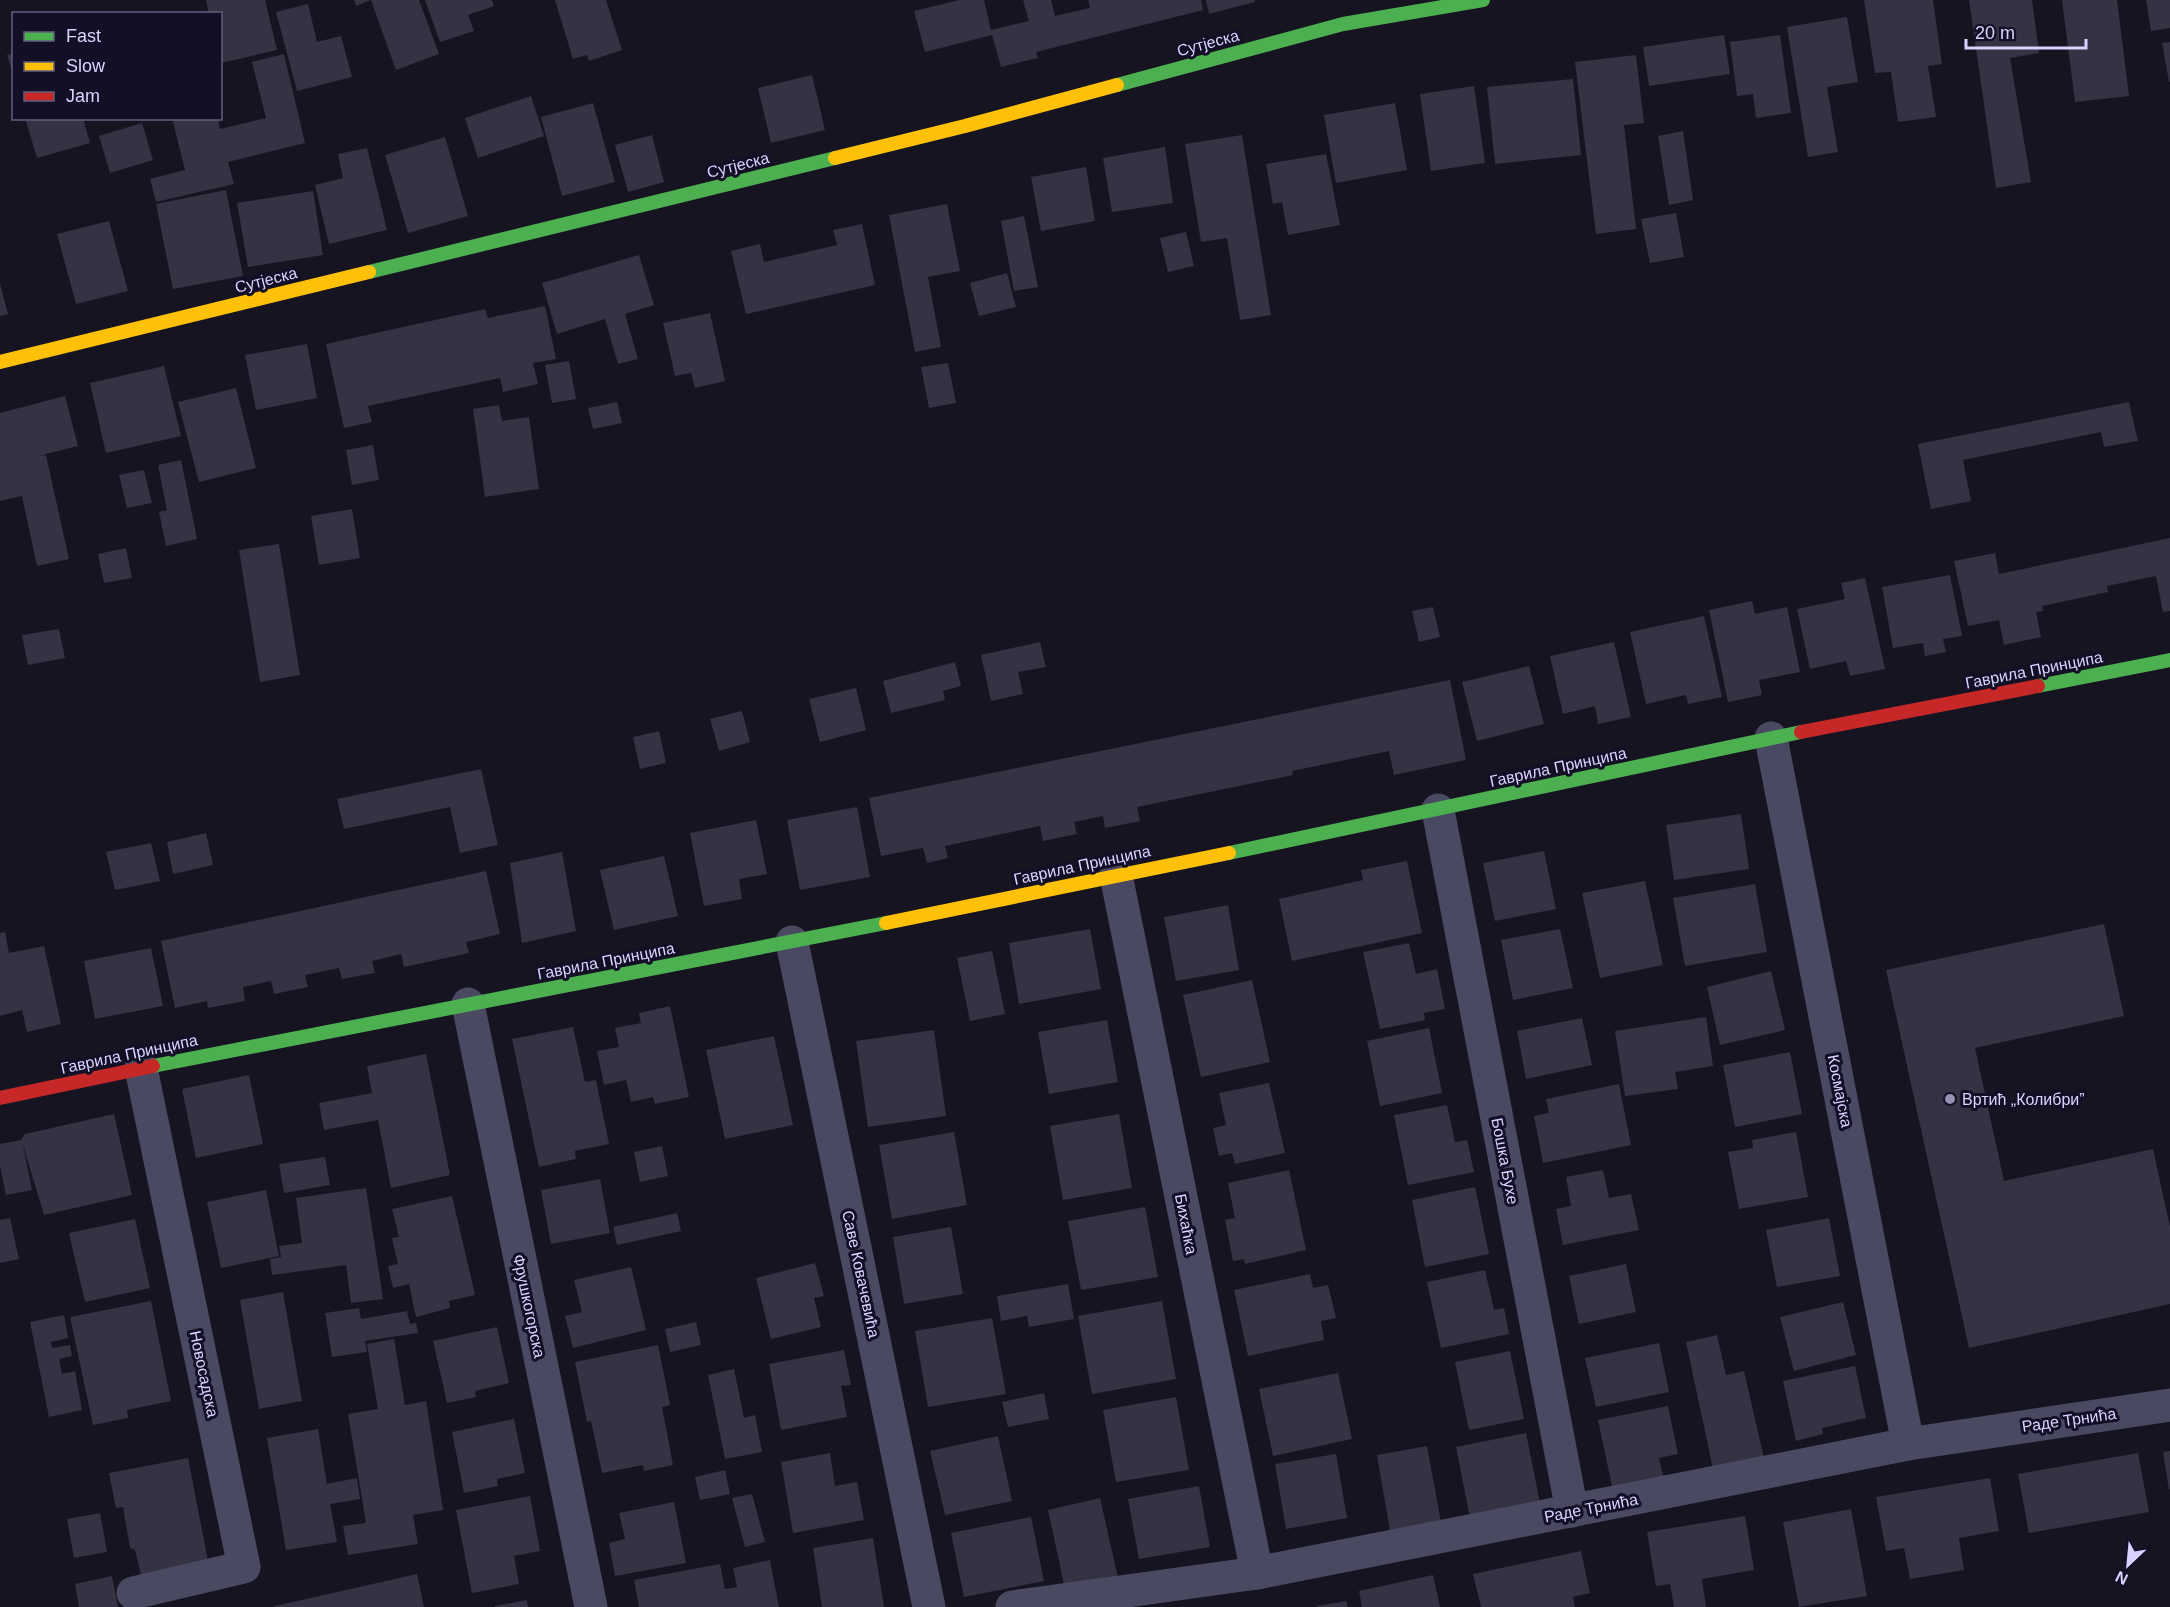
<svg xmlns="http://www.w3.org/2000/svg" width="2170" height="1607" font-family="Helvetica,sans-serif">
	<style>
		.building { fill: #343243 }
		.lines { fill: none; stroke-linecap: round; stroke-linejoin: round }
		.street { stroke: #4a4962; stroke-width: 33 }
		.fast { stroke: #4caf50; stroke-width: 14 }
		.slow { stroke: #ffc107; stroke-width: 14 }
		.jam { stroke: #c62828; stroke-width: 14 }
		.poi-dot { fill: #9591b1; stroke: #130f26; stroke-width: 2 }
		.labels { text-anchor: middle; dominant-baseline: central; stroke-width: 6; stroke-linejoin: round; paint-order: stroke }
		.street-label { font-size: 16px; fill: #d9d4ff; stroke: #130f26 }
		.poi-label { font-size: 16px; fill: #d9d4ff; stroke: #130f26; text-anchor: start }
	</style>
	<rect width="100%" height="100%" fill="#161421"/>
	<g class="building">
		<polygon points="206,0 265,0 277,50 221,63 220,14 209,14"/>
		<polygon points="354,0 419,0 439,54 396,70 371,0 356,6"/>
		<polygon points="425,0 492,0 494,6 468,15 474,31 440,42"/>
		<polygon points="555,0 606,0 622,50 589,61 587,55 573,59"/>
		<polygon points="959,0 984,0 991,30 1029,21 1023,0 1051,0 1055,16 1090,8 1088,0 1201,0 1203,10 1036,52 1038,58 1001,67 992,35 925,52 914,11"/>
		<polygon points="1206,0 1255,0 1255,2 1209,14"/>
		<polygon points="1864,0 1933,0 1942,64 1928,66 1936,117 1898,122 1891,72 1875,73"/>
		<polygon points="1969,0 2032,0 2039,53 2010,58 2031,182 1996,188"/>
		<polygon points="2062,0 2117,0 2129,96 2075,102"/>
		<polygon points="2146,0 2170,0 2170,28 2151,31"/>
		<polygon points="308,4 317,42 341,36 352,77 297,91 276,12"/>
		<polygon points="1847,17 1858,82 1827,87 1838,152 1808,157 1787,27"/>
		<polygon points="1724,35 1730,74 1649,86 1643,47"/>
		<polygon points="1780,35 1791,113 1756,118 1753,94 1737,96 1730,42"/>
		<polygon points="2170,42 2170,82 2169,82 2162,43"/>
		<polygon points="14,53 14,74 13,74 7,55"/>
		<polygon points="284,54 305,143 228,162 234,184 156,202 150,179 185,170 172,118 218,118 220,129 266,118 252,62"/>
		<polygon points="1636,55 1644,123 1624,125 1636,229 1596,234 1575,62"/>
		<polygon points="812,75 825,130 771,143 758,88"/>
		<polygon points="1573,79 1581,155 1495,164 1487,87"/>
		<polygon points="1474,86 1485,163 1431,171 1420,94"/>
		<polygon points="531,96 544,136 478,158 465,118"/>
		<polygon points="593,103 615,182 562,196 541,117"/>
		<polygon points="1395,103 1407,170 1336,183 1324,115"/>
		<polygon points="25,118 83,118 90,143 37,158"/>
		<polygon points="142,123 153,160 110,173 99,136"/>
		<polygon points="1683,131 1693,200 1669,205 1658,136"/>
		<polygon points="652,135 664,182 628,192 615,145"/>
		<polygon points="1242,135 1271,315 1240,320 1227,238 1201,242 1185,144"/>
		<polygon points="445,137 468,216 408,233 385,155"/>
		<polygon points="1165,147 1173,203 1112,212 1103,158"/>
		<polygon points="367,148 387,230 329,244 315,185 343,178 338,154"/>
		<polygon points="1326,154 1340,225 1288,235 1282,202 1273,204 1266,164"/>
		<polygon points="1086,167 1095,221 1041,231 1031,177"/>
		<polygon points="226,190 243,276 173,289 156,204"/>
		<polygon points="313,191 323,255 248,267 237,203"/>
		<polygon points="947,204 960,271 928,277 941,347 915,352 889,215"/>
		<polygon points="1676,213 1684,257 1650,263 1641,219"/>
		<polygon points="1024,216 1038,287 1014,291 1001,221"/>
		<polygon points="109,221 128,291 76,304 57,234"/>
		<polygon points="862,224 875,285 746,314 731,251 760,244 764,262 837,245 833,230"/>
		<polygon points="1186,232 1194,266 1168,272 1160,238"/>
		<polygon points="639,255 654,305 625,314 638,359 618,364 605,319 557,334 542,283"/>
		<polygon points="1007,273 1016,307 979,316 970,283"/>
		<polygon points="0,283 8,314 0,316"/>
		<polygon points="545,306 556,359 533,363 538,384 503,392 500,378 368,406 372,422 344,428 326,344 485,309 488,318"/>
		<polygon points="710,313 725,381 695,388 691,373 675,376 663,323"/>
		<polygon points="307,344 317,398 256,410 245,355"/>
		<polygon points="569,361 576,399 552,403 545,365"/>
		<polygon points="948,363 956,403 929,408 921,367"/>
		<polygon points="164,366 181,436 106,453 90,383"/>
		<polygon points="236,388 256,468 199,482 178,402"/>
		<polygon points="65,396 78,446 38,456 46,455 69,559 37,566 22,496 0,501 0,413"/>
		<polygon points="617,402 622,423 593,429 588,408"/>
		<polygon points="2129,402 2138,441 2104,447 2101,432 1963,460 1971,501 1931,509 1918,444"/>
		<polygon points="499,405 502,421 529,417 539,489 485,497 473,409"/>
		<polygon points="373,445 379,480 352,485 346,450"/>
		<polygon points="181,460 197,539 166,546 159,512 167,510 158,465"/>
		<polygon points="144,470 152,503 127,508 119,475"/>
		<polygon points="352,509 360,558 319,565 311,516"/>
		<polygon points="2170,538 2170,611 2163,612 2156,576 2107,586 2108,592 2042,606 2043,611 2036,612 2041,637 2004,645 1999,620 1968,626 1954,561 1995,553 1999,574"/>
		<polygon points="279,544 300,675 260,682 239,550"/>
		<polygon points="126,548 132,578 104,583 98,554"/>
		<polygon points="1950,575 1962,636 1943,639 1946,652 1925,656 1923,643 1893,648 1882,587"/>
		<polygon points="1865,578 1885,669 1850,676 1846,661 1810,669 1797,609 1845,599 1841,583"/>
		<polygon points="1752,601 1755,614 1787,607 1800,672 1759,680 1762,695 1728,702 1709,610"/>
		<polygon points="1433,607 1440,637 1419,642 1412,611"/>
		<polygon points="1704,616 1722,697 1688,704 1686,695 1646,704 1630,632"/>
		<polygon points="59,629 65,658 28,665 22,635"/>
		<polygon points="1040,642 1046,667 1018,672 1023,694 991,701 981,655"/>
		<polygon points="1614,642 1631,717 1598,724 1595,706 1563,714 1550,656"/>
		<polygon points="955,662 961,686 943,691 945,700 891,713 883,681"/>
		<polygon points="1529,666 1544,724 1477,741 1462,682"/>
		<polygon points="1450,680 1466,760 1394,775 1389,751 1292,771 1293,775 1137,807 1140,821 1105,828 1103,816 1074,822 1077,834 1043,841 1040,826 1007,833 945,846 948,858 927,863 923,848 881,856 869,798"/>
		<polygon points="856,688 866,730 820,742 809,699"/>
		<polygon points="742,711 750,742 719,751 710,719"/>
		<polygon points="659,731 666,763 640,769 633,737"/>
		<polygon points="481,769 498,845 460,853 450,807 344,829 337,799"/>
		<polygon points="857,807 870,877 800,890 787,820"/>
		<polygon points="1741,814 1749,869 1674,880 1666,825"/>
		<polygon points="756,820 767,874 739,879 742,899 704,906 690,833"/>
		<polygon points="206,833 213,865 173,874 167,842"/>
		<polygon points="151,843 160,881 115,890 106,852"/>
		<polygon points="1544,851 1556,909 1495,921 1483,863"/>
		<polygon points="562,852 576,931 522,943 510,863"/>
		<polygon points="664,856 678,916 614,930 600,870"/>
		<polygon points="1407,861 1422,933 1292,961 1279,899 1363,880 1361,870"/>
		<polygon points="486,871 500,934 466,942 469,953 404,967 401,954 372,961 375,973 342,979 339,968 305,975 308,987 274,994 271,981 243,987 245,1001 208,1008 207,1001 175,1008 161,941"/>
		<polygon points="1645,881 1663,965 1600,978 1582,893"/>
		<polygon points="1755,884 1767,952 1685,966 1673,898"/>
		<polygon points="1228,905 1239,970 1176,981 1164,917"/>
		<polygon points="2104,924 2124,1016 1975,1048 2004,1181 2153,1149 2170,1227 2170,1304 1969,1348 1886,970"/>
		<polygon points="1090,929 1101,989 1019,1004 1009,943"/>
		<polygon points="1560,929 1573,988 1513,1000 1501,940"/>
		<polygon points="5,932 9,953 44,946 61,1024 27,1032 22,1010 0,1016 0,933"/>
		<polygon points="1409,943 1416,974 1437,969 1445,1009 1424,1013 1425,1020 1380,1029 1363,952"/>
		<polygon points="151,948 163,1006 95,1019 84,961"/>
		<polygon points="992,951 1005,1014 970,1021 957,958"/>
		<polygon points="1771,971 1785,1030 1720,1045 1707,987"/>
		<polygon points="1252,980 1270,1062 1201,1077 1183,995"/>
		<polygon points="670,1006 689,1097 655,1104 653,1097 631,1102 626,1080 604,1085 597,1051 619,1047 615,1028 641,1023 639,1013"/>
		<polygon points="1706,1017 1713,1066 1675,1072 1678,1089 1625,1096 1615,1031"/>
		<polygon points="1582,1018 1592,1065 1526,1079 1517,1031"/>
		<polygon points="1107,1020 1118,1082 1049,1094 1038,1032"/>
		<polygon points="573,1027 585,1082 596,1080 609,1144 575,1151 576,1159 539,1167 512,1039"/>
		<polygon points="1429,1028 1442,1093 1380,1106 1367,1041"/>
		<polygon points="934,1030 946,1116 868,1127 856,1041"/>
		<polygon points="774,1036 793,1125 725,1139 706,1050"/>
		<polygon points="1790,1052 1802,1114 1735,1127 1723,1065"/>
		<polygon points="426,1054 450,1175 391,1188 378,1120 324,1130 319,1103 372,1093 367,1066"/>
		<polygon points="249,1075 263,1144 196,1158 182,1089"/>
		<polygon points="1269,1083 1285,1153 1235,1164 1232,1153 1219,1156 1213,1128 1226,1125 1219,1093"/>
		<polygon points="1619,1084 1631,1145 1543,1163 1534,1116 1549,1113 1546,1099"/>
		<polygon points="1447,1105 1455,1142 1467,1140 1474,1172 1408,1185 1394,1115"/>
		<polygon points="114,1114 132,1195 44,1215 23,1145 32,1190 6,1195 0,1166 0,1144 21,1140 25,1134"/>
		<polygon points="1119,1114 1132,1188 1063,1200 1050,1126"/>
		<polygon points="954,1132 967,1205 892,1219 879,1145"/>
		<polygon points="1796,1132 1808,1197 1739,1209 1728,1152 1753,1148 1752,1140"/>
		<polygon points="662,1146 668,1176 640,1182 634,1152"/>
		<polygon points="325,1157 330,1185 284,1193 279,1164"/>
		<polygon points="1289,1170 1306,1250 1245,1264 1244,1259 1233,1261 1225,1220 1235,1218 1228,1183"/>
		<polygon points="1603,1170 1609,1198 1631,1194 1639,1230 1563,1245 1556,1209 1571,1206 1566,1177"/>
		<polygon points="600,1179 610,1233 551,1244 541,1190"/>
		<polygon points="1475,1187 1489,1254 1425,1267 1412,1200"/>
		<polygon points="366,1188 383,1299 351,1303 346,1265 272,1275 270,1259 281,1257 279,1246 302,1243 296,1198"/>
		<polygon points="266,1190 279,1256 221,1268 207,1202"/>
		<polygon points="452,1196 475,1295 449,1301 450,1308 416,1317 409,1284 393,1288 388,1266 398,1264 392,1238 399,1237 392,1209"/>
		<polygon points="1145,1207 1158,1277 1081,1290 1068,1221"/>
		<polygon points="677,1213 681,1231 617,1245 613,1227"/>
		<polygon points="10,1218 19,1259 0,1263 0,1220"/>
		<polygon points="1829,1218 1840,1276 1777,1287 1766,1230"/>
		<polygon points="135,1219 150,1288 85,1302 69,1233"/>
		<polygon points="951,1227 963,1294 904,1304 893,1237"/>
		<polygon points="815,1263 824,1296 814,1298 821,1327 771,1339 756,1278"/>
		<polygon points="1626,1264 1636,1312 1579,1324 1569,1276"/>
		<polygon points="631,1267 646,1330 573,1348 565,1316 582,1312 574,1280"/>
		<polygon points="1485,1270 1494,1310 1504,1308 1509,1334 1441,1348 1427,1282"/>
		<polygon points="1310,1274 1313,1288 1328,1285 1336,1318 1321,1321 1324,1340 1248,1356 1234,1290"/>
		<polygon points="1068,1284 1074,1319 1029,1327 1027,1316 1001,1321 997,1296"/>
		<polygon points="283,1292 302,1401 259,1409 240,1300"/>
		<polygon points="151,1301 171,1401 127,1410 128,1418 93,1425 70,1317"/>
		<polygon points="1162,1301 1176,1379 1092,1394 1078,1316"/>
		<polygon points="1843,1302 1856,1355 1794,1371 1780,1317"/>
		<polygon points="359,1308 361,1319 407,1311 410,1324 416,1323 418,1333 365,1341 367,1352 332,1357 325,1313"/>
		<polygon points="64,1315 68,1338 51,1342 52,1348 70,1345 72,1356 59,1359 62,1374 75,1371 82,1410 49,1417 30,1322"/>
		<polygon points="992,1318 1006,1394 928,1407 915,1331"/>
		<polygon points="696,1322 701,1345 670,1352 665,1329"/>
		<polygon points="497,1327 509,1383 475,1391 476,1397 447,1403 433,1341"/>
		<polygon points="1717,1335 1726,1375 1744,1371 1764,1458 1713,1469 1686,1342"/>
		<polygon points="394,1339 405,1405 426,1401 443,1510 413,1515 418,1544 348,1555 343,1526 366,1523 348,1414 378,1409 367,1344"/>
		<polygon points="1659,1343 1669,1392 1596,1407 1585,1358"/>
		<polygon points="658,1345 670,1405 662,1407 673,1465 644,1471 643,1465 602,1473 591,1421 587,1422 575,1362"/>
		<polygon points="844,1350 851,1385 841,1386 847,1417 781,1430 769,1364"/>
		<polygon points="1510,1351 1524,1419 1469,1430 1455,1362"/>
		<polygon points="1855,1366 1866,1418 1822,1428 1823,1434 1796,1441 1783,1381"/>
		<polygon points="734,1369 744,1418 755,1415 762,1452 725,1459 708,1375"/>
		<polygon points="1338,1373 1352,1439 1273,1456 1259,1389"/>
		<polygon points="1044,1393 1049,1419 1008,1427 1002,1402"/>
		<polygon points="1176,1397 1189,1470 1116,1482 1103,1410"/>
		<polygon points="1668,1406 1678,1454 1659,1458 1664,1480 1613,1491 1598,1420"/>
		<polygon points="514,1419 525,1473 497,1479 498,1486 464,1493 452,1432"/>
		<polygon points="318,1429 327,1484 357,1478 360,1499 330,1504 337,1542 286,1550 267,1438"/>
		<polygon points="1526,1433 1540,1503 1470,1518 1456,1447"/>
		<polygon points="998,1436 1012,1501 945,1515 930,1451"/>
		<polygon points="1427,1446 1441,1522 1390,1531 1377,1455"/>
		<polygon points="2170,1451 2170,1489 2169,1490 2163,1452"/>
		<polygon points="830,1453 835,1486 857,1482 864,1520 793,1533 781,1462"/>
		<polygon points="2138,1453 2149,1512 2029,1533 2018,1474"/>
		<polygon points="1336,1454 1347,1518 1286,1529 1275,1464"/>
		<polygon points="188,1458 208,1561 143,1583 135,1550 130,1548 123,1507 116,1508 109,1473"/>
		<polygon points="725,1470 730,1494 700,1500 695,1477"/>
		<polygon points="1990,1478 1999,1531 1959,1538 1964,1570 1910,1579 1904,1548 1886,1551 1876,1497"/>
		<polygon points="1199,1486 1210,1547 1139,1559 1128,1499"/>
		<polygon points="752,1494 765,1542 745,1547 732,1498"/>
		<polygon points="530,1496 540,1551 514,1556 519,1584 472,1593 456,1510"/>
		<polygon points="1100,1498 1118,1578 1065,1589 1048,1510"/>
		<polygon points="674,1502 686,1563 615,1576 609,1543 625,1539 619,1513"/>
		<polygon points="1851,1509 1867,1596 1799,1607 1783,1522"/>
		<polygon points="100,1513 107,1552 74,1558 67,1519"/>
		<polygon points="1745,1516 1754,1570 1702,1579 1706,1607 1674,1607 1670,1584 1656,1586 1647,1532"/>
		<polygon points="1031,1517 1044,1581 964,1597 951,1533"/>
		<polygon points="873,1538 884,1607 822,1607 813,1548"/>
		<polygon points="1581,1551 1590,1593 1573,1597 1575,1607 1481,1607 1473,1574"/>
		<polygon points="770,1560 779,1607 639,1607 634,1580 720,1564 725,1589 737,1587 733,1568"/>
		<polygon points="417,1574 424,1607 275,1607 275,1606"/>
		<polygon points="1433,1575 1440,1607 1362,1607 1359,1591"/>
		<polygon points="112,1576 118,1607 79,1607 75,1584"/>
		<polygon points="527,1600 528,1607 495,1607 495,1606"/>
		<polygon points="1346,1601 1348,1607 1317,1607 1317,1606"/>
	</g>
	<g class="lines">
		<g class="street">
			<polyline points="1771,738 1908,1444"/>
			<polyline points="1438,810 1572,1511"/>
			<polyline points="1116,875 1257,1573"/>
			<polyline points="792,942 929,1607"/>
			<polyline points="468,1004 591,1607"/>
			<polyline points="133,1593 244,1567 141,1068"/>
			<polyline points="1012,1607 1257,1573 1908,1444 2170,1405"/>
		</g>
		<g class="fast">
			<polyline points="1117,85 1343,24 1483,0"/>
			<polyline points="369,272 835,158"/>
			<polyline points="2038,686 2170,660"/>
			<polyline points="1229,853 1801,732"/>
			<polyline points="153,1066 886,923"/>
		</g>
		<g class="slow">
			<polyline points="835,158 965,126 1117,85"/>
			<polyline points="0,362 369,272"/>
			<polyline points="886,923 1229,853"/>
		</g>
		<g class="jam">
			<polyline points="1801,732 2038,686"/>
			<polyline points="0,1098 153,1066"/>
		</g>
	</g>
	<circle class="poi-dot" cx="1950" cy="1099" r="6"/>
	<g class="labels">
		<g class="street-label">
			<text transform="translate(1208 43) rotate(-15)">Сутјеска</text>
			<text transform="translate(738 165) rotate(-14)">Сутјеска</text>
			<text transform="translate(266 280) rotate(-14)">Сутјеска</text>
			<text transform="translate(2034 670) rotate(-11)">Гаврила Принципа</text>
			<text transform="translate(1558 767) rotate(-12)">Гаврила Принципа</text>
			<text transform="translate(1082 865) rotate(-12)">Гаврила Принципа</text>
			<text transform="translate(606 961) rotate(-11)">Гаврила Принципа</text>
			<text transform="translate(129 1054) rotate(-12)">Гаврила Принципа</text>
			<text transform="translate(1840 1091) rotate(79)">Космајска</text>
			<text transform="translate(1505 1161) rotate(79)">Бошка Бухе</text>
			<text transform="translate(1186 1224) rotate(79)">Бихаћка</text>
			<text transform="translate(861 1274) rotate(78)">Саве Ковачевића</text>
			<text transform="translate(529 1306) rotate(78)">Фрушкогорска</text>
			<text transform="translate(204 1374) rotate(78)">Новосадска</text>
			<text transform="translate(2069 1420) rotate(-8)">Раде Трнића</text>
			<text transform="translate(1591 1508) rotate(-11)">Раде Трнића</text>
		</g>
		<g class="poi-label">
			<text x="1962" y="1099">Вртић „Колибри”</text>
		</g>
	</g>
	<rect x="12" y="12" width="210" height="108" fill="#130f26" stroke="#625e7d" stroke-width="1.5"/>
	<rect x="24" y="32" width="30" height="9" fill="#4caf50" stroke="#625e7d" stroke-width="1.5"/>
	<text x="66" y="42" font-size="18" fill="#d9d4ff">Fast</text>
	<rect x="24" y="62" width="30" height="9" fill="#ffc107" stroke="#625e7d" stroke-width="1.5"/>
	<text x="66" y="72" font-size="18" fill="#d9d4ff">Slow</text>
	<rect x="24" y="92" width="30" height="9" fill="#c62828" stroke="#625e7d" stroke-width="1.5"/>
	<text x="66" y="102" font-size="18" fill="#d9d4ff">Jam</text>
	<g transform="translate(2128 1565) rotate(206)" stroke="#130f26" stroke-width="4.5" paint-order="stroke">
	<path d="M0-4.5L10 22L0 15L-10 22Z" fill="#d9d4ff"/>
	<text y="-9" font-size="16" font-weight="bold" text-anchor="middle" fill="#d9d4ff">N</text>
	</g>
	<path d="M1966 39v9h120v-9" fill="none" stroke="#d9d4ff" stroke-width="3"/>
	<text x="1975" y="39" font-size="18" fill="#d9d4ff" stroke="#130f26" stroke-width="4.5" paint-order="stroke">20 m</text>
</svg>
